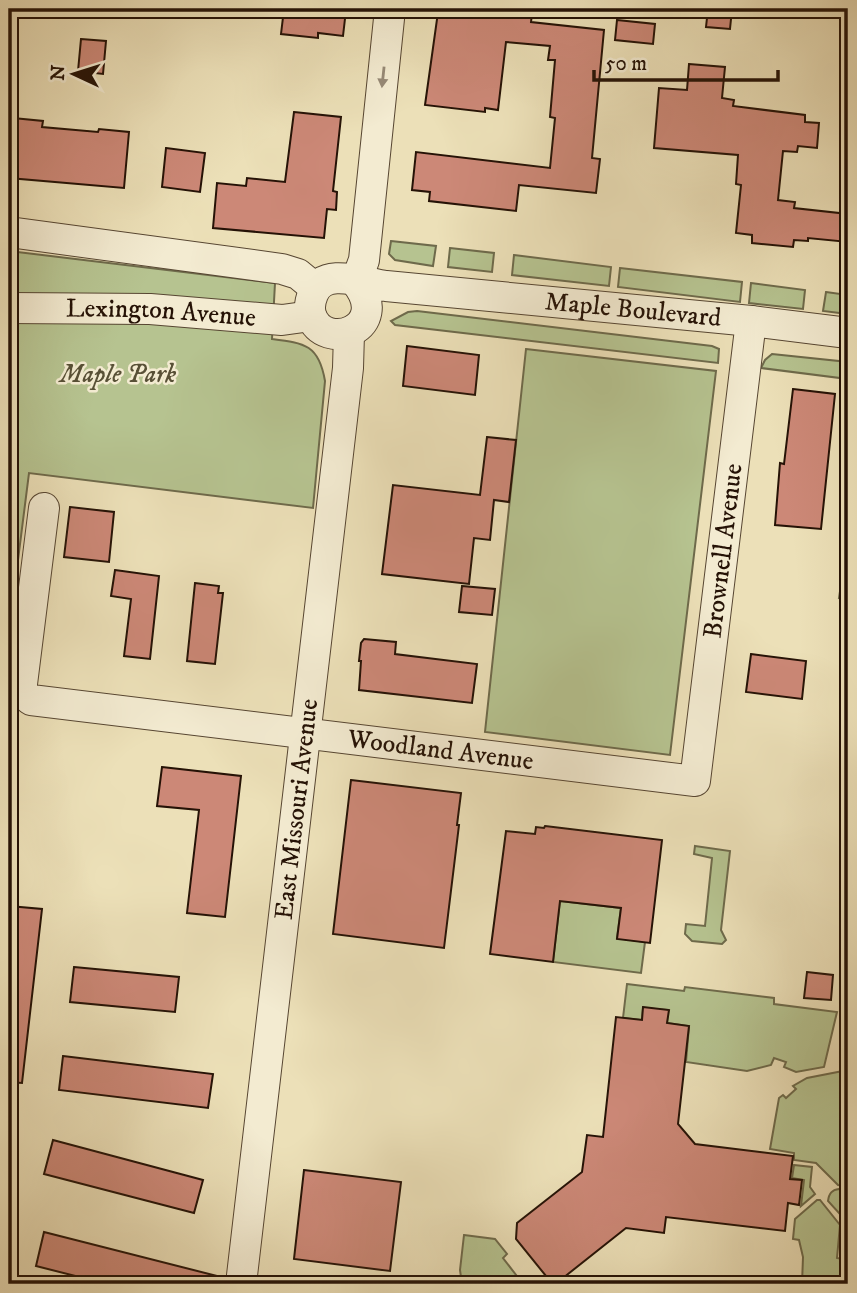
<svg xmlns="http://www.w3.org/2000/svg" width="857" height="1293" font-family="'IM FELL DW Pica',serif">
	<style>
		.green { fill: #b6c390; stroke: #6e6a4b; stroke-width: 2 }
		.building { fill: #c87; stroke: #251206; stroke-width: 2 }
		.lines { fill: none; stroke-linecap: round; stroke-linejoin: round }
		.minor-casing { stroke: #574632; stroke-width: 32 }
		.minor { stroke: #f3ebd1; stroke-width: 30 }
		.oneway { fill: #968976 }
		.labels { text-anchor: middle; dominant-baseline: central; stroke-width: 5; stroke-linejoin: round; paint-order: stroke }
		.street-label { font-size: 26px; fill: #251206; stroke: #f3ebd1 }
		.park-label { font-size: 26px; font-style: italic; fill: #585036; stroke: #f3ebd1 }
	</style>
	<rect width="100%" height="100%" fill="#ece0b8"/>
	<filter id="stains"><feTurbulence type="fractalNoise" baseFrequency=".00286" numOctaves="4"/><feColorMatrix values="0 0 0 0 .2 0 0 0 0 .09 0 0 0 0 .02 0 0 0 .5 -.17"/></filter>
	<radialGradient id="worn" r=".72"><stop offset=".6" stop-color="#630" stop-opacity="0"/><stop offset="1" stop-color="#630" stop-opacity=".3"/></radialGradient>
	<g class="green">
		<polygon points="391,241 436,246 433,266 395,260 389,254"/>
		<polygon points="450,248 494,253 492,272 448,267"/>
		<path d="M9 251 275 283 272 339C305 343 319 345 325 381L313 508 29 473 9 631Z"/>
		<polygon points="514,255 611,267 609,286 512,275"/>
		<polygon points="620,268 742,282 740,302 618,287"/>
		<polygon points="751,283 805,290 803,309 749,303"/>
		<polygon points="826,292 848,295 848,314 823,311"/>
		<polygon points="417,311 712,346 719,349 718,363 395,325 391,321 408,312"/>
		<polygon points="526,349 716,371 670,755 485,732"/>
		<polygon points="772,354 848,362 848,379 761,368 765,360"/>
		<polygon points="848,485 848,599 839,598 844,564 842,543"/>
		<polygon points="695,846 730,851 721,930 726,940 722,944 692,941 685,934 686,924 705,926 712,858 694,854"/>
		<polygon points="560,901 621,908 617,938 645,942 641,973 553,962"/>
		<polygon points="627,984 684,991 685,987 774,998 774,1004 837,1012 824,1067 796,1072 784,1067 786,1062 774,1058 771,1065 747,1071 686,1062 689,1026 667,1023 668,1010 643,1008 642,1020 623,1018"/>
		<polygon points="848,1070 848,1186 838,1185 816,1163 794,1160 794,1153 770,1149 779,1098 783,1095 786,1098 796,1089 793,1086 807,1078"/>
		<polygon points="794,1165 812,1167 810,1187 815,1194 801,1206 804,1180 792,1178"/>
		<path d="M839 1189 848 1190V1223L828 1201C829 1193 832 1190 839 1189Z"/>
		<polygon points="817,1200 820,1200 840,1225 837,1258 848,1260 848,1284 802,1284 803,1257 799,1240 793,1239 795,1219"/>
		<polygon points="464,1235 495,1239 507,1254 503,1258 523,1284 462,1284 460,1270"/>
	</g>
	<g class="building">
		<polygon points="284,9 346,10 343,36 318,33 318,38 281,34"/>
		<polygon points="708,9 732,9 730,29 706,27"/>
		<polygon points="471,10 501,14 501,11 532,14 531,22 604,30 592,158 600,159 596,193 519,185 516,211 429,201 430,192 412,190 416,152 550,168 555,118 550,117 555,60 548,60 550,46 506,42 498,110 485,108 485,112 425,105 438,12 470,16"/>
		<polygon points="617,20 655,24 653,44 615,40"/>
		<polygon points="81,39 106,41 103,74 78,71"/>
		<polygon points="689,64 725,67 722,98 734,100 733,106 805,115 805,122 819,123 817,148 798,146 797,152 783,151 778,200 795,202 794,208 848,214 848,242 808,238 808,241 794,240 793,247 752,243 752,235 736,233 741,185 736,184 738,155 654,148 659,88 687,90"/>
		<polygon points="294,112 341,117 333,191 337,192 336,210 327,209 324,238 213,228 217,183 246,186 247,178 285,182"/>
		<polygon points="13,118 43,121 42,127 98,132 99,129 129,132 124,188 9,178"/>
		<polygon points="166,148 205,153 200,192 162,187"/>
		<polygon points="407,346 479,355 475,395 403,386"/>
		<polygon points="793,389 835,394 821,529 775,525 780,463 784,464"/>
		<polygon points="487,437 516,440 509,502 494,500 490,540 474,538 469,584 382,574 393,485 480,495"/>
		<polygon points="70,507 114,512 109,562 64,557"/>
		<polygon points="115,570 159,576 150,659 124,656 131,599 111,596"/>
		<polygon points="195,583 219,586 218,593 223,593 215,664 187,661"/>
		<polygon points="462,586 495,589 492,615 459,612"/>
		<polygon points="364,639 396,642 395,654 477,664 472,703 359,690 361,661 359,661 361,643"/>
		<polygon points="751,654 806,661 802,699 746,692"/>
		<polygon points="162,767 241,776 225,917 187,913 199,810 157,806"/>
		<polygon points="351,780 461,793 457,825 459,825 444,948 333,934"/>
		<polygon points="545,826 662,840 650,943 617,939 621,908 560,901 553,962 490,954 506,831 535,834 536,827 544,828"/>
		<polygon points="9,906 42,909 22,1083 9,1082"/>
		<polygon points="74,967 179,977 175,1012 70,1002"/>
		<polygon points="807,972 833,975 831,1000 804,998"/>
		<polygon points="643,1007 669,1010 667,1023 689,1026 678,1124 695,1144 793,1156 790,1179 802,1180 799,1205 788,1203 785,1231 666,1217 664,1233 626,1228 563,1278 546,1276 516,1239 517,1223 582,1172 587,1135 603,1137 616,1017 642,1020"/>
		<polygon points="63,1056 213,1074 208,1108 59,1090"/>
		<polygon points="53,1140 203,1180 194,1213 44,1174"/>
		<polygon points="304,1170 401,1182 390,1271 294,1259"/>
		<polygon points="44,1232 221,1277 220,1284 107,1284 36,1266"/>
	</g>
	<g class="lines">
		<defs>
			<g id="minor">
				<polyline points="9,232 282,269 298,274 315,288"/>
				<path id="s1" d="M356 282C393 328 324 354 311 315 309 308 310 301 313 294 324 266 363 283 386 286L751 321 848 333"/>
				<polyline points="356,282 364,260 390,9"/>
				<path id="s2" d="M9 308 150 309 282 320 311 316"/>
				<path id="s3" d="M44 508 21 692 31 700 695 781 751 321"/>
				<path id="s4" d="M241 1284 348 368 349 333"/>
			</g>
		</defs>
		<use href="#minor" class="minor-casing"/>
		<use href="#minor" class="minor"/>
	</g>
	<defs><path id="oneway-solid" d="M-6-.8H1V-3.2L6.5 0L1 3.2V.8H-6Z" transform="scale(1.75)"/></defs>
	<use class="oneway" href="#oneway-solid" transform="translate(383 77) rotate(96)"/>
	<g class="labels">
		<g class="street-label">
			<text stroke="none"><textPath href="#s1" startOffset="457">Maple Boulevard</textPath></text>
			<text stroke="none"><textPath href="#s2" startOffset="152">Lexington Avenue</textPath></text>
			<text stroke="none"><textPath href="#s3" startOffset="1099">Brownell Avenue</textPath></text>
			<text stroke="none"><textPath href="#s3" startOffset="611">Woodland Avenue</textPath></text>
			<text stroke="none"><textPath href="#s4" startOffset="478">East Missouri Avenue</textPath></text>
		</g>
		<g class="park-label">
			<text x="118" y="374">Maple Park</text>
		</g>
	</g>
	<rect width="857" height="1293" fill="none" stroke="#ece0b8" stroke-width="35"/>
	<rect x="10" y="10" width="836" height="1272" fill="none" stroke="#251206" stroke-width="3.5"/>
	<rect x="18" y="18" width="822" height="1258" fill="none" stroke="#251206" stroke-width="2"/>
	<g transform="translate(74 74) rotate(274)" stroke="#f3ebd1" stroke-width="5" paint-order="stroke">
	<path d="M0-5L12 26L0 18L-12 26Z" fill="#251206"/>
	<text y="-10" font-size="19" font-weight="bold" text-anchor="middle" fill="#251206">N</text>
	</g>
	<path d="M594 70v10h184v-10" fill="none" stroke="#251206" stroke-width="3.5"/>
	<text x="605" y="70" font-size="21" fill="#251206" stroke="#f3ebd1" stroke-width="5" paint-order="stroke">50 m</text>
	<rect width="100%" height="100%" filter="url(#stains)"/>
	<rect width="100%" height="100%" fill="url(#worn)"/>
</svg>
